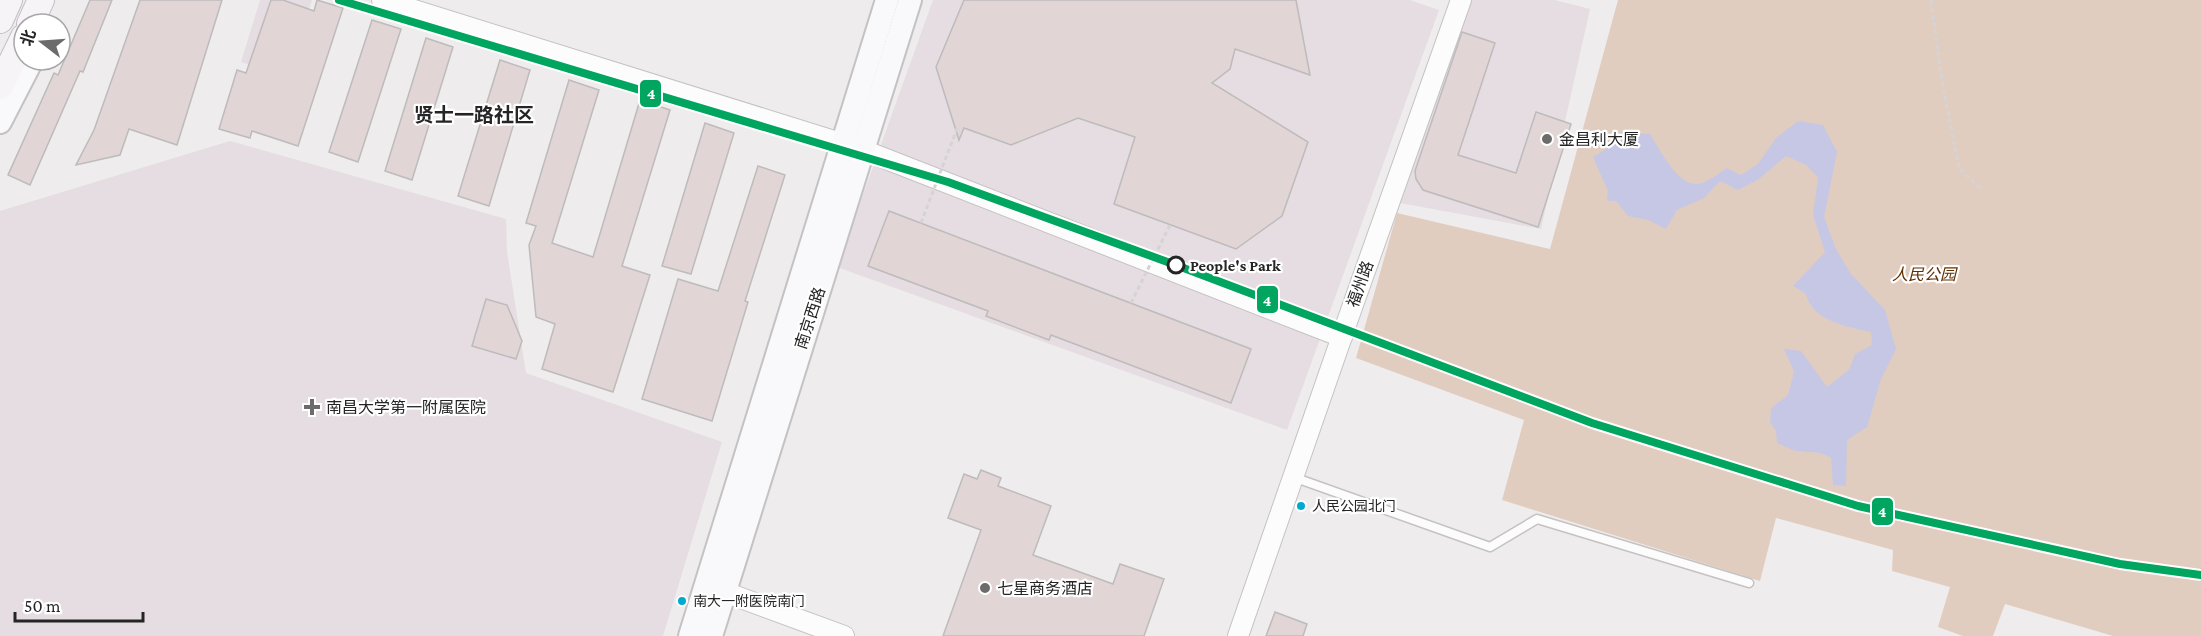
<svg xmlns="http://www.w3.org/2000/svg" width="2201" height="636" font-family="'Crimson Pro','Noto Sans SC',serif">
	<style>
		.built { fill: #e5dde1 }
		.green { fill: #e1cdc0 }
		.water { fill: #c5c7e5 }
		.building { fill: #e1d5d5; stroke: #bdbbbc; stroke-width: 1.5 }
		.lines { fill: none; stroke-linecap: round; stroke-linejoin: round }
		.service-casing { stroke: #c4c2c3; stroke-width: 11 }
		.tertiary-casing { stroke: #c4c2c3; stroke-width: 22 }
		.secondary-casing { stroke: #c4c2c3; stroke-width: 26 }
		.primary-casing { stroke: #c3bec4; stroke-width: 28 }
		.path { stroke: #d5d3d4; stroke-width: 3; stroke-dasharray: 4.5 3; stroke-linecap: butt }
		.service { stroke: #fdfcfc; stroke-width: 8 }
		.tertiary { stroke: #fdfcfc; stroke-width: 20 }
		.secondary { stroke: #f9f8fa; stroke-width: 22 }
		.primary { stroke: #f7f4f7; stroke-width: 26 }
		.path-bridge { stroke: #d5d3d4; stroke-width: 3; stroke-dasharray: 4.5 3; stroke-linecap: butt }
		.metro-1-casing { stroke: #fff; stroke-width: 12 }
		.metro-1 { stroke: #00a560; stroke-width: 8 }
		.poi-dot { fill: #6c6b6b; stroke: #fff; stroke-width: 2 }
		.stop-dot { fill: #fff; stroke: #262525; stroke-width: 3 }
		.bus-dot { fill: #00a9ce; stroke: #fff; stroke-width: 2 }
		.labels { text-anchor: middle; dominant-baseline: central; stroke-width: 4.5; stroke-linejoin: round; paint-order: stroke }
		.bus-label { font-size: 14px; fill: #262525; stroke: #fff; text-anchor: start }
		.poi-label { font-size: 16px; fill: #262525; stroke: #fff; text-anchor: start }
		.stop-label { font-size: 16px; font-weight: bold; fill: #262525; stroke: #fff; text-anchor: start }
		.park-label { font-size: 16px; font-style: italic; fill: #612f01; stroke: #fff }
		.street-label { font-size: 16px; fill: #262525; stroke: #fff }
		.quarter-label { font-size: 20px; font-weight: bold; fill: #262525; stroke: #fff }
		.line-badge { stroke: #fff; stroke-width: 2 }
		.badge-label { font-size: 16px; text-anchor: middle; font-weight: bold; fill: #fff }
	</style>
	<rect width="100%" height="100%" fill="#efeced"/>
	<g class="built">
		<polygon points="260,0 312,0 287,77 241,62"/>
		<polygon points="933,0 1410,0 1439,10 1287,430 837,267"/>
		<polygon points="1471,0 1555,0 1590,9 1541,229 1400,203"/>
		<polygon points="230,141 506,219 507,252 526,373 722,442 663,636 0,636 0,211"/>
	</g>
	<polygon class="green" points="1618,0 2201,0 2201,636 2113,636 2005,604 1993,636 1963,636 1938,627 1950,587 1892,571 1893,550 1776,518 1760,581 1502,500 1524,420 1356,358 1397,213 1550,249"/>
	<path class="water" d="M1798 121 1823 125 1837 152 1824 217 1836 249 1851 274 1885 310 1896 349 1881 379 1867 427 1847 440 1846 486 1833 485 1831 458 1821 453 1796 451 1777 443 1776 431 1770 422 1771 408 1788 395 1794 372 1784 349 1801 351 1827 387 1849 370 1855 354 1872 345 1871 332C1848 327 1812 321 1806 294L1793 286 1825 252 1813 215 1818 177 1806 165 1786 156 1759 179 1738 190 1720 181 1704 198 1677 210 1666 229 1648 220 1628 216 1616 201H1607L1608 191 1593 157 1606 149 1621 132 1650 134C1660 149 1677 186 1698 184 1707 183 1719 173 1727 168L1741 175 1758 164 1776 138Z"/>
	<g class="building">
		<polygon points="90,0 112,0 83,72 80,71 30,185 8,175 54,73 58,75"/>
		<polygon points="140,0 222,0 177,145 129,129 120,155 76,165 94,130"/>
		<polygon points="271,0 283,0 314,11 317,0 343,8 298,146 252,131 250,138 219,129 237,70 246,73"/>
		<polygon points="964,0 1296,0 1310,75 1235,49 1230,69 1212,83 1308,142 1282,216 1236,249 1114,204 1135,137 1078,118 1011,145 964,128 959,140 936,67"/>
		<polygon points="372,20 401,29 358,162 329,152"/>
		<polygon points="1462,32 1495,43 1458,155 1516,173 1536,112 1571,124 1538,227 1423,190 1416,179 1415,171"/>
		<polygon points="426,38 453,47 412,180 385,171"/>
		<polygon points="500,60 530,70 489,206 458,196"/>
		<polygon points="569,80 599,90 552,243 593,257 640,100 670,110 622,266 650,275 613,392 542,369 555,324 536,317 529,245 536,226 526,223"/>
		<polygon points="705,123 734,133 691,274 662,266"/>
		<polygon points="758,166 785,175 745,301 748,302 712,421 642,399 678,279 718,291"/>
		<polygon points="889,211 1251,349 1231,403 1051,335 1049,340 986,316 988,311 868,266"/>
		<polygon points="486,299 507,305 522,341 516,359 472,346"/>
		<polygon points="981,470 1001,478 998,486 1051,506 1033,555 1113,584 1120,564 1164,579 1144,636 943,636 981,530 948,518 964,474 977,479"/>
		<polygon points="1275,612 1307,624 1303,636 1266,636"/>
	</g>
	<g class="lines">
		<defs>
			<polyline id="service" points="1293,477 1490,547 1537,519 1749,583"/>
			<g id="tertiary">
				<polyline points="382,0 863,150 1342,337"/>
				<polyline points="711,587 844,636"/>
				<polyline points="1238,636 1348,319 1461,0"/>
			</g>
			<g id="secondary">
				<polyline points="0,122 32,60"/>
				<polyline points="690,636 887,0"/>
				<polyline points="711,636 910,0"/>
			</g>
			<g id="primary">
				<polyline points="0,20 9,0"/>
				<polyline points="30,24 41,0"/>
				<polyline points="0,86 24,37"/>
			</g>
		</defs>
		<use href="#service" class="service-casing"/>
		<use href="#tertiary" class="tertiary-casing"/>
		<use href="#secondary" class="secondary-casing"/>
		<use href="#primary" class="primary-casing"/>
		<polyline class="path" points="1931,0 1942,81 1959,168 1982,190"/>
		<use href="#service" class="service"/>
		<use href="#tertiary" class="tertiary"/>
		<use href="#secondary" class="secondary"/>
		<use href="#primary" class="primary"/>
		<g class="path-bridge">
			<polyline points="921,223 958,126"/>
			<polyline points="1131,303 1170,225"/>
		</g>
		<defs>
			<polyline id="metro-1" points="339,0 948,182 1173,264 1592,423 1858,506 2120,564 2201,575"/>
		</defs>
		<use href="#metro-1" class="metro-1-casing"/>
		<use href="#metro-1" class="metro-1"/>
	</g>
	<g class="poi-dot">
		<circle cx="1547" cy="139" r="6"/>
		<path d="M309 398h6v6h6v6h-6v6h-6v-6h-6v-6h6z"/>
		<circle cx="985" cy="588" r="6"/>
	</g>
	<circle class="stop-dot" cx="1176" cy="265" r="8"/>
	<g class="bus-dot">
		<circle cx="1301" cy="506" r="5"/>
		<circle cx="682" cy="601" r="5"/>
	</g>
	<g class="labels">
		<g class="bus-label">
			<text x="1312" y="506">人民公园北门</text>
			<text x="693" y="601">南大一附医院南门</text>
		</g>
		<g class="poi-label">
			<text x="1559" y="139">金昌利大厦</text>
			<text x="326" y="407">南昌大学第一附属医院</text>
			<text x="997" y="588">七星商务酒店</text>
		</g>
		<g class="stop-label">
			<text x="1190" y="265">People's Park</text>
		</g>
		<g class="park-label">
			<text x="1924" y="274">人民公园</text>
		</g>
		<g class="street-label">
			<text transform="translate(1360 284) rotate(-70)">福州路</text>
			<text transform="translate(810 318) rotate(-72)">南京西路</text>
		</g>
		<g class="quarter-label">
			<text x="474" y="115">贤士一路社区</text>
		</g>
	</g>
	<g class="line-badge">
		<rect x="639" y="79" width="23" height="29" rx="6" fill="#00a560"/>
		<rect x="1256" y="285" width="23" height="29" rx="6" fill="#00a560"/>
		<rect x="1871" y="497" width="23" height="29" rx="6" fill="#00a560"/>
	</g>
	<g class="badge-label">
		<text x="651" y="99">4</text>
		<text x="1267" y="306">4</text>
		<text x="1882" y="517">4</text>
	</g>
	<g transform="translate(42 42) rotate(287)"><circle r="28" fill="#ffffff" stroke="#a8a8a8" stroke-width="1.5"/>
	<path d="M0-4.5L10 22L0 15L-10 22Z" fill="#6c6b6b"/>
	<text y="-9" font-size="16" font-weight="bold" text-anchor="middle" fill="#262525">北</text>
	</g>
	<path d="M15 612v9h128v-9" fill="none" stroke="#262525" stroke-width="3"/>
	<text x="24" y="612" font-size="18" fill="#262525" stroke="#ffffff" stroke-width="4.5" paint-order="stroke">50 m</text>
</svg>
